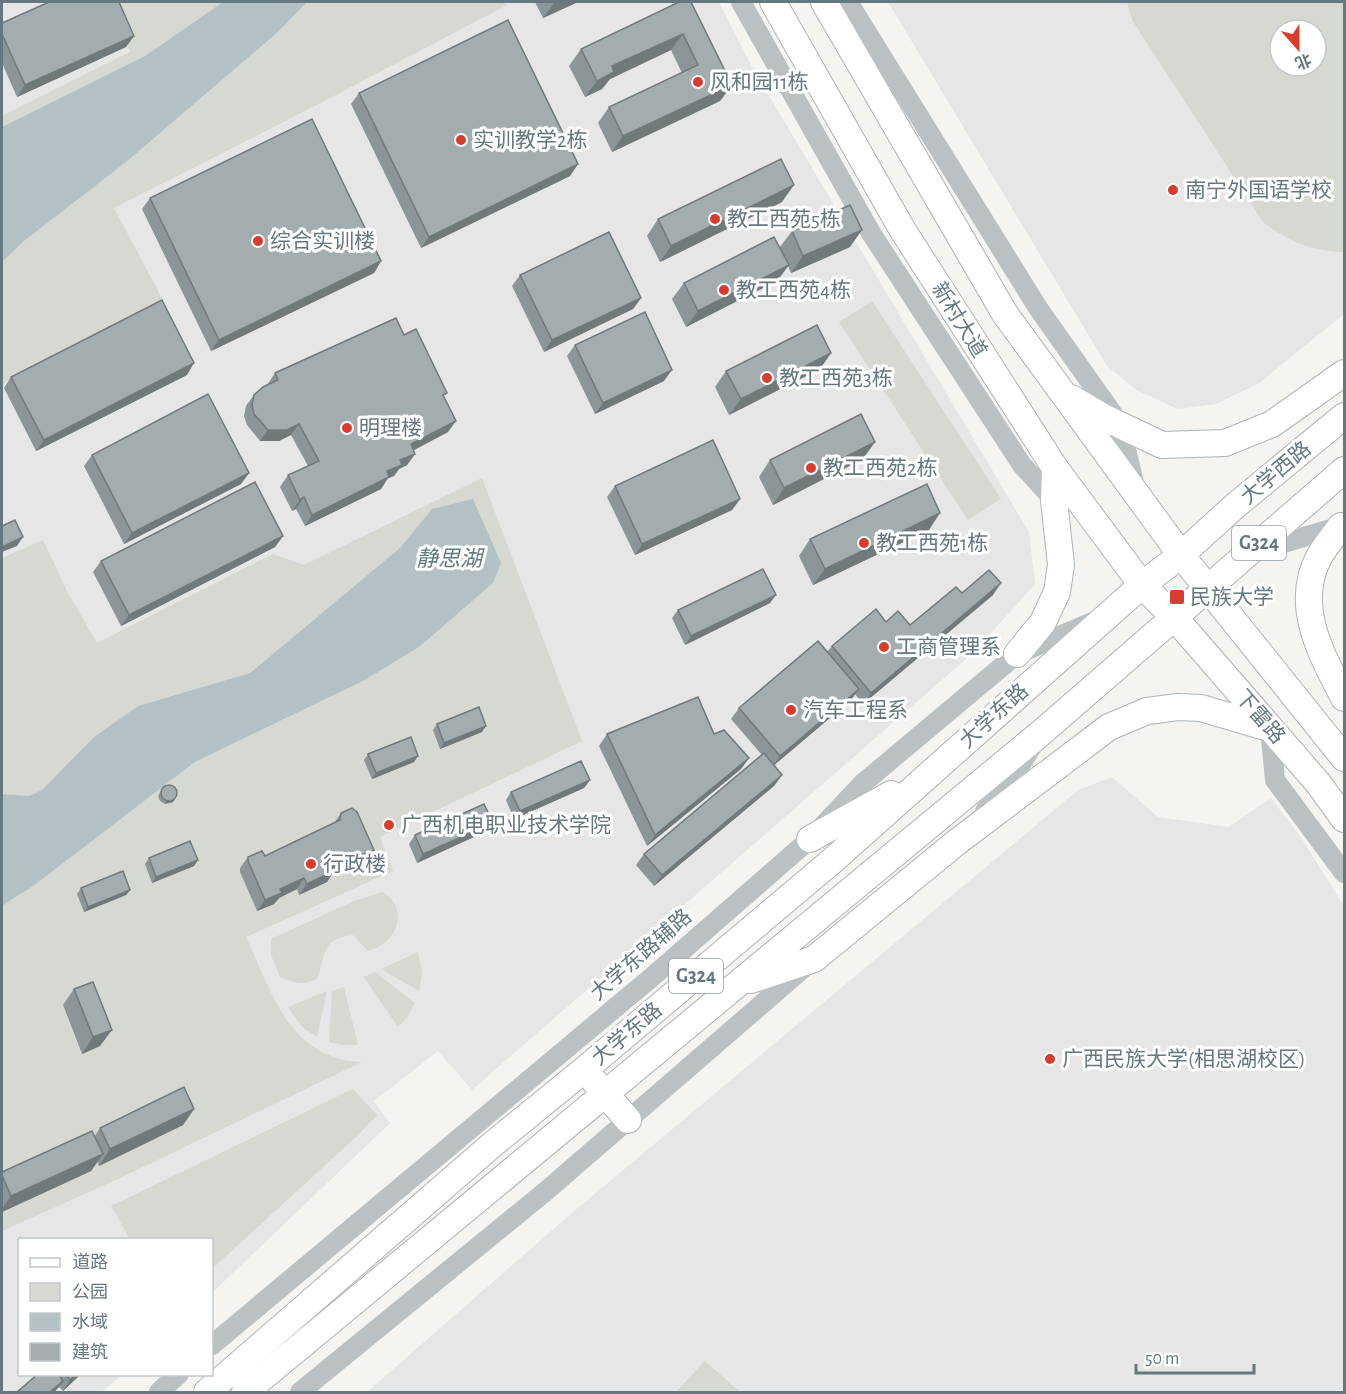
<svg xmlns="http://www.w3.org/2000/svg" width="1346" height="1394" font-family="'Alegreya Sans','Noto Sans SC',sans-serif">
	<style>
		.built { fill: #e5e6e5; fill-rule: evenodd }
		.green { fill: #d5d9d1; fill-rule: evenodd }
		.water { fill: #b3c1c4 }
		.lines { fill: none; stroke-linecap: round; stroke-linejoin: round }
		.major-casing { stroke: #adb3b6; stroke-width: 28 }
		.minor { stroke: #bbc1c3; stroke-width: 20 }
		.major { stroke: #fff; stroke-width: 26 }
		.wall { fill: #8c9597 }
		.shaded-wall { fill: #72797b }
		.building { fill: #a3adb0; stroke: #72797b; stroke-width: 1.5 }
		.poi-dot { fill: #d83c2e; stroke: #fff; stroke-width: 2 }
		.labels { text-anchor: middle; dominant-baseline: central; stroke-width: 6; stroke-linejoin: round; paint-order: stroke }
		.shield { fill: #fff; stroke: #93a0a6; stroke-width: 1.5 }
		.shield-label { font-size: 20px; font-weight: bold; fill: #657880 }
		.poi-label { font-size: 21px; fill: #657880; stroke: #fff; text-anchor: start }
		.street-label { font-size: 21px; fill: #657880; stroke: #fff }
		.water-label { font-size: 22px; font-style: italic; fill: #617a7e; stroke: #fff }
	</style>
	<rect width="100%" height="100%" fill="#f5f4f1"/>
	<g class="built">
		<polygon points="2,2 719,2 753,69 1029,532 1035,584 974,652 472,1090 438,1051 374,1101 390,1123 212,1293 212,1240 20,1240 20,1374 122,1375 102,1392 2,1392"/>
		<path d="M888 2H1344V314L1259 383 1216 404 1178 409 1138 391 1107 366ZM1280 30H1316V66H1280Z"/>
		<polygon points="1112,777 1158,817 1229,827 1271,798 1302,839 1344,906 1344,1392 367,1392 573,1212 1078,790"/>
	</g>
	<g class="green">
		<polygon points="109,2 223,2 145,56 2,127 2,116 130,52"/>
		<polygon points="307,2 505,2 507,5 311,108 114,208 164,302 2,384 2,262 24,241 278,32"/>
		<path d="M1127 2H1344V252C1313 252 1287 241 1263 222L1132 20ZM1280 30H1316V66H1280Z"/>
		<polygon points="872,301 1001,499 968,520 839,322"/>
		<path d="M482 478 582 741 380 837 393 871 246 937C273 994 288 1058 362 1062L118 1179 2 1231V1212L91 1170 2 1184V906L36 884 195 762 365 680 419 647 432 509 401 548 250 673 138 706 94 737 42 790 29 796 2 794V558L43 540 68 593 97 643 273 554 304 565ZM366 861 351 868 349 866 324 878 326 882 300 895 297 889 272 900 257 911 240 872V868ZM63 1006 100 1046 81 1053Z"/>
		<path d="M382 892C411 908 397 944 368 951L353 935C321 938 326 955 317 979 304 986 293 983 280 977L271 955V939L354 901Z"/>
		<polygon points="418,952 422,973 419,991 381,969"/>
		<polygon points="375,972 415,1003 408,1016 398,1027 364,977"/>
		<polygon points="344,987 358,1045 343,1045 329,1042 332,991"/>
		<polygon points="327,991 317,1037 302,1027 288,1007"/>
		<polygon points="353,1089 377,1115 358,1135 212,1269 212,1240 130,1239 111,1206"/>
		<polygon points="705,1361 740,1392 676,1392"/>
	</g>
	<g class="water">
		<polygon points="223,2 307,2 278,32 126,162 24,241 2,262 2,127 145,56"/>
		<polygon points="473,499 501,563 493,583 419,647 365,680 195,762 36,884 2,906 2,794 29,796 42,790 94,737 138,706 250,673 400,548 432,509"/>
	</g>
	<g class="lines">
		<defs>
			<g id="major">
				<polyline points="773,2 902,229 1055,468 1142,585 1174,617 1318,783 1344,819"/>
				<polyline points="824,2 1005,314 1181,555 1344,758"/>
				<polyline points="1071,398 1103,417 1162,445 1225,443 1272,424 1344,373"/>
				<path d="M1341 526C1334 536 1325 546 1319 557 1293 606 1322 655 1344 698"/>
				<polyline points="1017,654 1043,622 1057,592 1061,565 1054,500 1055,468"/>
				<polyline points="810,839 891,794"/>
				<polyline points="751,980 814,959 957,842 1109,727 1147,711 1178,707 1201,708 1269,728"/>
				<polyline points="595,1082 628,1120"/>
				<polyline points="207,1392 493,1144 584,1070 832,861 1142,585 1181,555 1236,505 1344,416"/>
				<polyline points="245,1392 1042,732 1344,470"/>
			</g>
		</defs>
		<use href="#major" class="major-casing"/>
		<g class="minor">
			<polyline points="741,2 871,233 1022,465 1054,500 1061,503"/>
			<polyline points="848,2 1038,308 1120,424 1135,487"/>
			<polyline points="1253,552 1341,526 1344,523"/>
			<polyline points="1270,728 1275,780 1344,873"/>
			<polyline points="985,811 1007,786 1033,745"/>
			<polyline points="212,1345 652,977 810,839 862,784 1017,654 1095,621"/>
			<polyline points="159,1392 179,1374"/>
			<polyline points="300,1392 546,1191 807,965"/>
		</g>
		<use href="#major" class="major"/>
	</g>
	<g class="wall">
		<polygon points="535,2 578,2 543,18"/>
		<polygon points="679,2 732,85 720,101 612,152 598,123 609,107 682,73 671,50 610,79 602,89 585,97 569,66 581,49"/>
		<polygon points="2,23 134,36 126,47 17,97 2,63"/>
		<polygon points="359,93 578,164 570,176 421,248 351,104"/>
		<polygon points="150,198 381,261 374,273 211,351 142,209"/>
		<polygon points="782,202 660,262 647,236 658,219"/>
		<polygon points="792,231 850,247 791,273 788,266 777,281 686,327 672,299 684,283 780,247"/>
		<polygon points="520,275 641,298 633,309 544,352 512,286"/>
		<polygon points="404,335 444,397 448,432 413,450 415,454 407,465 399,469 394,476 388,478 381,489 305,526 296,509 292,511 280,487 288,475 308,466 291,435 279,441 260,441 247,425 244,416 246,406 254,395 267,385 275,373"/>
		<polygon points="575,345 664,381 595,414 567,356"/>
		<polygon points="831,353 820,369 729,415 715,387 726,371"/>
		<polygon points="187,375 36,451 4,388 11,377"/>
		<polygon points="92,455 249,473 241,484 124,544 84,466"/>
		<polygon points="863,459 773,505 759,477 770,460"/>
		<polygon points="615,486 740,499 732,510 635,555 607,497"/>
		<polygon points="929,530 813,585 799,556 810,539"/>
		<polygon points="283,536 275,547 121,626 93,572 101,561"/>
		<polygon points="962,593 993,595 863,704 855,694 851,700 774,765 782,775 774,786 654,886 636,865 644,854 762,755 731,719 739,708 827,652 832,646 886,622 910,625"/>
		<polygon points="770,603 685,645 672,618 678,610"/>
		<polygon points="437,724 482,732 440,749 433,730"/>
		<polygon points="607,734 714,734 749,758 741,769 647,846 599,746"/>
		<polygon points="368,754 414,762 372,779 364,760"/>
		<polygon points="590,780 584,788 514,819 506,800 511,792"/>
		<polygon points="164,785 173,802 165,804 160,801 158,796"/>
		<polygon points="341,813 374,850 367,861 351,868 349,866 332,874 327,882 299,895 297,889 279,898 274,904 257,911 240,872 240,868 248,857 265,856 334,823"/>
		<polygon points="487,831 417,863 409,844 415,835"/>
		<polygon points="149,858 198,860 194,866 152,883 145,864"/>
		<polygon points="81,888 130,890 126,895 84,912 77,894"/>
		<polygon points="74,989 100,1046 82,1054 63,1005"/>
		<polygon points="194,1109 183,1125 99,1166 97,1162 91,1171 2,1212 2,1172 95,1136 100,1128"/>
		<polygon points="38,1374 81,1374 63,1391 59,1387 54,1392 17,1392"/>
	</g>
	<g class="shaded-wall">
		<polygon points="555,2 578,2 543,18"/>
		<polygon points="683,34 671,50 610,79 602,89 585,97 597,81 612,66"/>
		<polygon points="134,36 126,47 17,97 25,85"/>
		<polygon points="732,85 720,101 612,152 623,136"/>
		<polygon points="578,164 570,176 421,248 429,237"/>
		<polygon points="794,185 782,202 660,262 671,246"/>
		<polygon points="862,230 850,247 791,273 803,256"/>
		<polygon points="381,261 374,273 211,351 219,340"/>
		<polygon points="789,265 777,281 686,327 698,311"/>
		<polygon points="641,298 633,309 544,352 552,340"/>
		<polygon points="831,353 820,369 729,415 741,399"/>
		<polygon points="194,363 187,375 36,451 44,440"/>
		<polygon points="672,370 664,381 595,414 603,403"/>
		<polygon points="456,421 448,432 403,456 411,444"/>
		<polygon points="299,424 291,435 279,441 260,441 268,430"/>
		<polygon points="875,442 863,459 773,505 784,488"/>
		<polygon points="415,454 407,465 399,469 394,476 388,478 381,489 305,526 312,515 387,471 400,460"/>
		<polygon points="249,473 241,484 124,544 132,533"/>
		<polygon points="304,497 296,509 292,511 300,500"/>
		<polygon points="740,499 732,510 635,555 642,544"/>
		<polygon points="940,513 929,530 813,585 825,569"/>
		<polygon points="283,536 275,547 121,626 129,615"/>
		<polygon points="23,537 17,546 2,552 2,547"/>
		<polygon points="1001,583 993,595 863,704 871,693"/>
		<polygon points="776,595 770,603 685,645 691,636"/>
		<polygon points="859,689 851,700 772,767 780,756"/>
		<polygon points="486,726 482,732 440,749 444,743"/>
		<polygon points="418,756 414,762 372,779 376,773"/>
		<polygon points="749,758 741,769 647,846 655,835"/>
		<polygon points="782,775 774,786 654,886 662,875"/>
		<polygon points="590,780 584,788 514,819 520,811"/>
		<polygon points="175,799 173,802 165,804 167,801"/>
		<polygon points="493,823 487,831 417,863 423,854"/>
		<polygon points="374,850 367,861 351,868 359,856"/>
		<polygon points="356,855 349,866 332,874 327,882 299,895 307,884 332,867"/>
		<polygon points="198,860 194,866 152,883 156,877"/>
		<polygon points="304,878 297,889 279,898 274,904 257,911 265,900 280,889"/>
		<polygon points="130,890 126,895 84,912 88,907"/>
		<polygon points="112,1030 100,1046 82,1054 93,1037"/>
		<polygon points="194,1109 183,1125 99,1166 110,1149"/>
		<polygon points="103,1154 91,1171 2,1212 2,1209 11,1196"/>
		<polygon points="76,1374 81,1374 63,1391 70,1380"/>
		<polygon points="63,1381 57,1389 54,1392 50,1392"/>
	</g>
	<g class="building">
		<polygon points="49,2 119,2 134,36 25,85 2,34 2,23"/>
		<polygon points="679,2 691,2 732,85 623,136 609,107 698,65 683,34 612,66 614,72 597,81 581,49"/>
		<polygon points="508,20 578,164 429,237 359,93"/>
		<polygon points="312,119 381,261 219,340 150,198"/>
		<polygon points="781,159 794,185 671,246 658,219"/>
		<polygon points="850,205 862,230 803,256 792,231"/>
		<polygon points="609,232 641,298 552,340 520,275"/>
		<polygon points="774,237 789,265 698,311 684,283"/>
		<polygon points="162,300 194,363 44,440 11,377"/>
		<polygon points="645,312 672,370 603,403 575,345"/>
		<polygon points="396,318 404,335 416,329 447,393 443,395 456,421 411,444 415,454 400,460 402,465 387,471 389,477 312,515 304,497 300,500 288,475 319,461 299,424 287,430 268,430 254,414 252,405 254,395 263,387 278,380 275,373"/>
		<polygon points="817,325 831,353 741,399 726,371"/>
		<polygon points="208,394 249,473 132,533 92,455"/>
		<polygon points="861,414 875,442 784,488 770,460"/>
		<polygon points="713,440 740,499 642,544 615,486"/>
		<polygon points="255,482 283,536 129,615 101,561"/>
		<polygon points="927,484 940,513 825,569 810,539"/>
		<polygon points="15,520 23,537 2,547 2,526"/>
		<polygon points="763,569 776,595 691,636 678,610"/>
		<polygon points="989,570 1001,583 871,693 832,646 876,609 886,622 898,611 910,625 956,587 962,593"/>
		<polygon points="818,641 859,689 780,756 739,708"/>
		<polygon points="698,697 714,734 724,730 749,758 655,835 607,734"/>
		<polygon points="479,707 486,726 444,743 437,724"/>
		<polygon points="411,737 418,756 376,773 368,754"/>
		<polygon points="764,753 782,775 662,875 644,854"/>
		<polygon points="581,761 590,780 520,811 511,792"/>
		<circle cx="169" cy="793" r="8"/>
		<polygon points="484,804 493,823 423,854 415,835"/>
		<polygon points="352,808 357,812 374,850 359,856 356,855 332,867 334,871 307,884 304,878 280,889 282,893 265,900 248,861 248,857 262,851 265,856 340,820 341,813"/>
		<polygon points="190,841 198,860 156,877 149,858"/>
		<polygon points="123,871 130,890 88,907 81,888"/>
		<polygon points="93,982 112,1030 93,1037 74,989"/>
		<polygon points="184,1087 194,1109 110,1149 100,1128"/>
		<polygon points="92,1131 103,1154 11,1196 2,1175 2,1172"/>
		<polygon points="38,1374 58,1374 63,1381 50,1392 17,1392"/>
		<polygon points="66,1374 76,1374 70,1380"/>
	</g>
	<g class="poi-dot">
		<circle cx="698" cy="82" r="6"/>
		<circle cx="461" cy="140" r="6"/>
		<circle cx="1173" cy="190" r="6"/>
		<circle cx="715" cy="219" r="6"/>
		<circle cx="258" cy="241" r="6"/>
		<circle cx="724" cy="290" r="6"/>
		<circle cx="767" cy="378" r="6"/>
		<circle cx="347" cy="428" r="6"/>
		<circle cx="811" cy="468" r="6"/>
		<circle cx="864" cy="543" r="6"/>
		<rect x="1169" y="589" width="16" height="16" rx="3"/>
		<circle cx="884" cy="647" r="6"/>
		<circle cx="791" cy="710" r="6"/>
		<circle cx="389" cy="825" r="6"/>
		<circle cx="311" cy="864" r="6"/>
		<circle cx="1050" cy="1059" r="6"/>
	</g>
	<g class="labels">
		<g class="shield">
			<rect x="1232" y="526" width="54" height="34" rx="4.5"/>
			<rect x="669" y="959" width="54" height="34" rx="4.5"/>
		</g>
		<g class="shield-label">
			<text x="1259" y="543">G324</text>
			<text x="696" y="976">G324</text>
		</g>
		<g class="poi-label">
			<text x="710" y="82">风和园11栋</text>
			<text x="473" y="140">实训教学2栋</text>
			<text x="1185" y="190">南宁外国语学校</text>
			<text x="727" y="219">教工西苑5栋</text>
			<text x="270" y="241">综合实训楼</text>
			<text x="736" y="290">教工西苑4栋</text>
			<text x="779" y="378">教工西苑3栋</text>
			<text x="359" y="428">明理楼</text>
			<text x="823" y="468">教工西苑2栋</text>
			<text x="876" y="543">教工西苑1栋</text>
			<text x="1190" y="597">民族大学</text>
			<text x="896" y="647">工商管理系</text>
			<text x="803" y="710">汽车工程系</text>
			<text x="401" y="825">广西机电职业技术学院</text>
			<text x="323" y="864">行政楼</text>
			<text x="1062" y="1059">广西民族大学(相思湖校区)</text>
		</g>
		<g class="street-label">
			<text transform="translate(959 320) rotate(58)">新村大道</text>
			<text transform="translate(1276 473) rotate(-40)">大学西路</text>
			<text transform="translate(994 716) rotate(-42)">大学东路</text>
			<text transform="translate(1260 717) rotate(49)">下雷路</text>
			<text transform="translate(641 955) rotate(-41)">大学东路辅路</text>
			<text transform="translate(627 1034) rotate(-40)">大学东路</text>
		</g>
		<g class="water-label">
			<text x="449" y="559">静思湖</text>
		</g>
	</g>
	<rect width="1346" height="1394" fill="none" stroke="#657880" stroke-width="6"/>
	<rect x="18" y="1238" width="195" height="138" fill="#ffffff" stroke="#c1c9cc" stroke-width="1.5"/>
	<rect x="30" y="1258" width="30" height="9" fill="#ffffff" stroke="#c1c9cc" stroke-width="1.5"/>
	<text x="72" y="1268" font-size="18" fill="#657880">道路</text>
	<rect x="30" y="1283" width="30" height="18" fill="#d5d9d1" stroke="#c1c9cc" stroke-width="1.5"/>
	<text x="72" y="1298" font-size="18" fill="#657880">公园</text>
	<rect x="30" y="1313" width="30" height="18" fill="#b3c1c4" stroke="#c1c9cc" stroke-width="1.5"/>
	<text x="72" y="1328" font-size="18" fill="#657880">水域</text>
	<rect x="30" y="1343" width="30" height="18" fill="#a3adb0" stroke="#c1c9cc" stroke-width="1.5"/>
	<text x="72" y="1358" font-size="18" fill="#657880">建筑</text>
	<g transform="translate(1298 48) rotate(159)"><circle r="28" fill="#ffffff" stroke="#c1c9cc" stroke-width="1.5"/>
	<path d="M0-4.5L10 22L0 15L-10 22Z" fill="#d83c2e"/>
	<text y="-9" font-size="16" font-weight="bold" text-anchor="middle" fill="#657880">北</text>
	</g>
	<path d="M1136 1364v9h118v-9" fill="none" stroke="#657880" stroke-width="3"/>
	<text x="1145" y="1364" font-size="18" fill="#657880" stroke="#ffffff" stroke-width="4.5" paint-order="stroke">50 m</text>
</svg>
